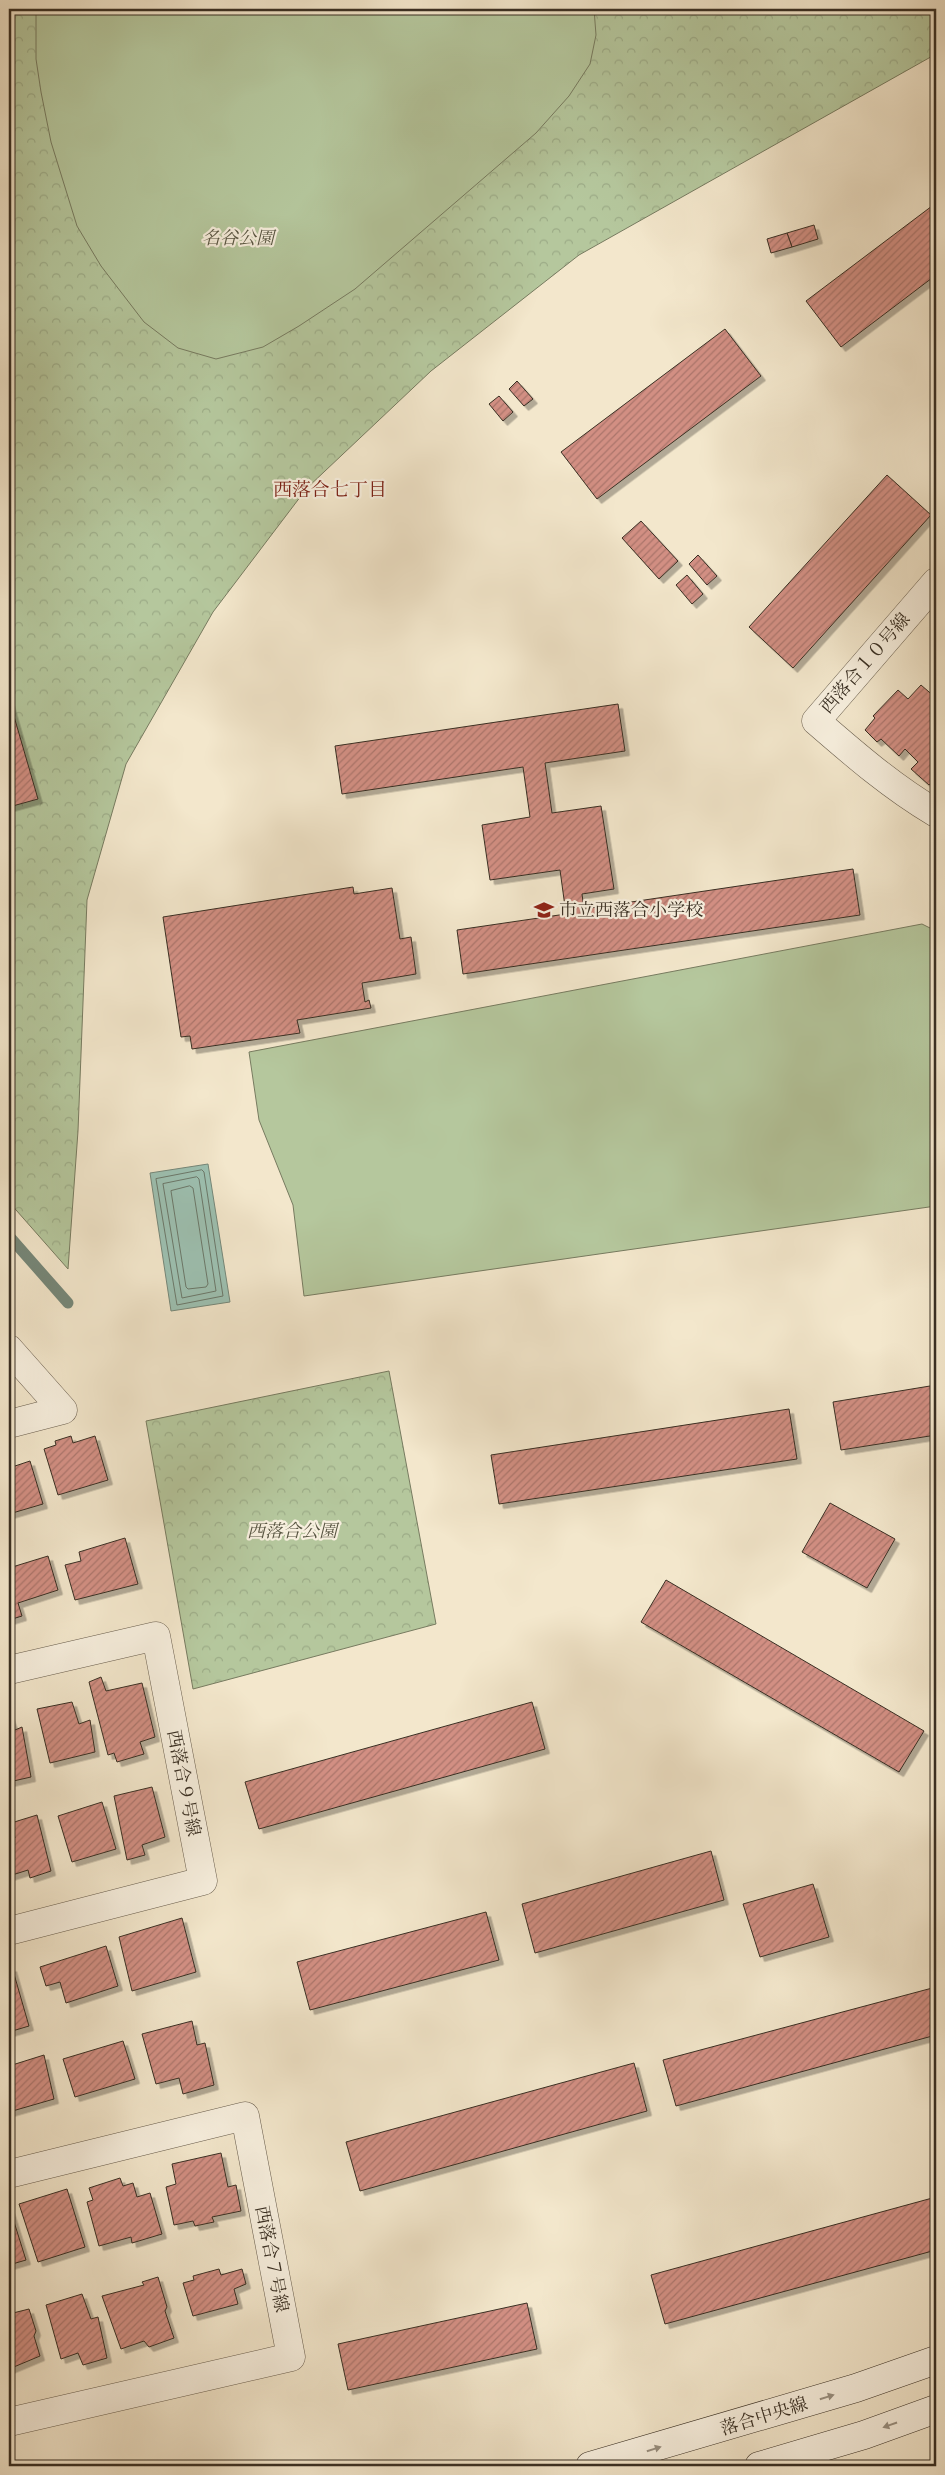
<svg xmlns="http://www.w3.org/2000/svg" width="945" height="2475" font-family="Alegreya,'Noto Serif JP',serif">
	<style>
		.park { fill: url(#park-crowns); stroke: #777b60 }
		.pitch { fill: #b5c79d; stroke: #777b60 }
		.water { fill: #9dc1b2; stroke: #758779 }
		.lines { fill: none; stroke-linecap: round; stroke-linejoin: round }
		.shore { stroke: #6b786a; stroke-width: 1 }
		.stream { stroke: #758779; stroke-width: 11 }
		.building { fill: url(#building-hatch); stroke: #392f23; filter: url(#shadow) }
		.street-casing { stroke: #685d4d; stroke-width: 29 }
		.secondary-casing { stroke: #392f23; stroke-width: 29 }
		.street { stroke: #f7efde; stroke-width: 28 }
		.secondary { stroke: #f7efde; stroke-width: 28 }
		.oneway { fill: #988f80 }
		.labels { text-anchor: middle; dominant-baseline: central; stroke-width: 4.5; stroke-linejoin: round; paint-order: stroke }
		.park-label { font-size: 18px; font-style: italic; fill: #585542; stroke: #f7efde }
		.street-label { font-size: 18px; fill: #392f23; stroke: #f7efde }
		.poi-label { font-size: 18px; fill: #392f23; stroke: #f7efde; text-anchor: start }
		.neighbourhood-label { font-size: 19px; fill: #7a1f14; stroke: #f7efde }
	</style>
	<defs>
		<pattern id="park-crowns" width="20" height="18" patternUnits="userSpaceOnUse" patternTransform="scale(1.25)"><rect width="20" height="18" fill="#b5c79d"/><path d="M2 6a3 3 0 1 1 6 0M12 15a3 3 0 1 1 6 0" fill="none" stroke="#9cab87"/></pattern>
		<pattern id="building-hatch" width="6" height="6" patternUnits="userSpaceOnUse" patternTransform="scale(1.25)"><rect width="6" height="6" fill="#d28f83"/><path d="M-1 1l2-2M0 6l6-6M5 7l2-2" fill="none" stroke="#ab756b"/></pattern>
		<filter id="shadow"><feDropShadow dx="4.5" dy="4.5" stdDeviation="0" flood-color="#0004"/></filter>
	</defs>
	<rect width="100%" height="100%" fill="#f3e7cc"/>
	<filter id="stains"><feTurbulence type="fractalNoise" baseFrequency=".004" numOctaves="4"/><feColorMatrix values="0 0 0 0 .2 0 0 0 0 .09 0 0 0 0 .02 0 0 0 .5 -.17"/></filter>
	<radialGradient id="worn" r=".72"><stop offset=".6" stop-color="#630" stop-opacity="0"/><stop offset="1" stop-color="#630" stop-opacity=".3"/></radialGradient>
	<g class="park">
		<polygon points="9,9 936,9 936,54 579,255 431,371 307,488 213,612 126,764 87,900 78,1131 68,1269 9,1202"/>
		<polygon points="389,1371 436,1624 193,1689 146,1421"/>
	</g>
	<g class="pitch">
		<polygon points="36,9 594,9 596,35 590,64 569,96 536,133 355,289 299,326 263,347 216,359 178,348 144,322 101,266 77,226 51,142 41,92 36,59"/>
		<polygon points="922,924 936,931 936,1206 304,1296 293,1205 259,1120 249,1052"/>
	</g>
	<polygon class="water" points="208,1164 230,1302 171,1311 150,1173"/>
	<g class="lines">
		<g class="shore">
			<polygon points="202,1170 204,1172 223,1296 177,1305 156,1179"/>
			<polygon points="197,1177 199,1179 216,1291 182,1298 163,1184"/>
			<polygon points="190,1186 193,1188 208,1284 206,1287 188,1289 186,1287 171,1191"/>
		</g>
		<polyline class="stream" points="9,1236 68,1303"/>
	</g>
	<g class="building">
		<polygon points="936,203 936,275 841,347 806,301"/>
		<polygon points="814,225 818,239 792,247 787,233"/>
		<polygon points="787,233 792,247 771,253 767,239"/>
		<polygon points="725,329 761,376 597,499 561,452"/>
		<polygon points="517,381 533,399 524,406 509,389"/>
		<polygon points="499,396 513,412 503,421 489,404"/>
		<polygon points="887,475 931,515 793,668 749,627"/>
		<polygon points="641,521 678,561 659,579 622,538"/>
		<polygon points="698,555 717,576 707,585 689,564"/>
		<polygon points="687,575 703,594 692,604 676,585"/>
		<polygon points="921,685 936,698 936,710 930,717 936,723 936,781 935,780 929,785 911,769 918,762 905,749 899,756 881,739 877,742 865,730 875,718 873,716 898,690 908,699"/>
		<polygon points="9,699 38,799 9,807"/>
		<polygon points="618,704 625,751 545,763 552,813 601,806 614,889 582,894 584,909 853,869 860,915 463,974 457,930 566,914 560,870 490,880 482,825 530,817 523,767 342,794 335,746"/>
		<polygon points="353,887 354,894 392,888 400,939 411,937 416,974 362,983 365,1002 369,1000 371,1008 297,1020 300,1033 192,1049 190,1036 181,1037 163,917"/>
		<polygon points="936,1385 936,1435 841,1450 833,1402"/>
		<polygon points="789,1409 797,1459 499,1504 491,1455"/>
		<polygon points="71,1436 73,1443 95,1436 108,1480 58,1495 44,1449 56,1445 55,1441"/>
		<polygon points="30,1461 43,1504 9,1514 9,1468"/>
		<polygon points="830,1503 895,1539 867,1588 802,1552"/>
		<polygon points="125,1538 138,1584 75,1600 65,1565 81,1561 79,1552"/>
		<polygon points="48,1556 58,1590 18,1603 22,1616 9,1620 9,1568"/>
		<polygon points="666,1580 924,1731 899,1772 641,1622"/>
		<polygon points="101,1677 106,1691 142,1683 155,1737 140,1742 144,1754 117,1762 114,1753 108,1755 89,1682"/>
		<polygon points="72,1702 79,1724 90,1720 95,1752 50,1763 37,1709"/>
		<polygon points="532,1702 545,1749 259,1829 245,1782"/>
		<polygon points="9,1714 15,1730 22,1727 31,1777 9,1782"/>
		<polygon points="152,1787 165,1837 142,1845 145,1855 127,1860 114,1796"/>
		<polygon points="102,1802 116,1849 72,1862 58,1816"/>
		<polygon points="37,1815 51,1871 30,1878 28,1870 9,1876 9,1839 15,1838 11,1823"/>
		<polygon points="711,1851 724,1900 535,1953 522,1904"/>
		<polygon points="813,1884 829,1937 760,1957 743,1904"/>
		<polygon points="486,1912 499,1960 310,2010 297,1962"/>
		<polygon points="182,1918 196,1972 132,1991 119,1937"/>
		<polygon points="106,1946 118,1986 66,2003 60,1982 46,1986 40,1967"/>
		<polygon points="12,1967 29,2026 9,2032 9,1968"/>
		<polygon points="936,1987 936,2035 676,2106 663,2060"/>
		<polygon points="192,2021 197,2045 205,2043 214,2085 183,2094 179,2078 156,2084 142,2034"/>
		<polygon points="123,2041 135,2079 75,2097 63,2059"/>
		<polygon points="44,2055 54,2099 9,2112 9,2066"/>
		<polygon points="634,2063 647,2111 360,2191 346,2142"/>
		<polygon points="221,2153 228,2187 236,2185 241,2211 212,2217 214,2222 195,2226 193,2221 174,2225 166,2187 176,2184 172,2164"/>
		<polygon points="120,2178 123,2186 133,2183 137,2197 150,2193 162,2234 132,2243 131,2237 99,2246 87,2202 93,2200 89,2188"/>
		<polygon points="67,2189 85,2247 38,2262 19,2204"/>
		<polygon points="936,2197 936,2250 665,2324 651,2275"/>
		<polygon points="10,2209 26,2260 9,2265 9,2210"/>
		<polygon points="219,2269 221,2275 242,2269 246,2284 234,2289 238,2304 193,2316 183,2283 194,2280 193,2276"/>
		<polygon points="158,2277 167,2307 165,2311 174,2338 149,2347 144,2341 121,2349 102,2296 144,2285 142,2282"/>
		<polygon points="82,2294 91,2319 98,2317 107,2358 83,2365 78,2353 61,2359 46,2305"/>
		<polygon points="527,2303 537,2349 348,2390 338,2344"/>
		<polygon points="29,2309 36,2331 34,2336 40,2356 9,2369 9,2314"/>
	</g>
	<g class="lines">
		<defs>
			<g id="street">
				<path d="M936 582 816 721C854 754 892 787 936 813"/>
				<polyline points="9,1349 63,1410 9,1424"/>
				<polyline points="9,1670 156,1636 203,1881 9,1931"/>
				<polyline points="9,2174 245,2116 291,2357 9,2422"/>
			</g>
			<g id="secondary">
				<polyline points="590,2466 856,2388 936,2360"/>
				<polyline points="759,2466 864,2435 936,2409"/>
			</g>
		</defs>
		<use href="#street" class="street-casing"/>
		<use href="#secondary" class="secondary-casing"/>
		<use href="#street" class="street"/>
		<use href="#secondary" class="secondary"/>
	</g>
	<defs><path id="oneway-solid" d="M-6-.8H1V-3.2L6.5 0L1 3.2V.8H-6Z" transform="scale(1.25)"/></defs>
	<g class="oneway">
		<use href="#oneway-solid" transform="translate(827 2397) rotate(-17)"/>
		<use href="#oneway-solid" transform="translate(890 2425) rotate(161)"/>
		<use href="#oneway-solid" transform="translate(654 2449) rotate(-17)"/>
	</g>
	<defs>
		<symbol id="school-bare" viewBox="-9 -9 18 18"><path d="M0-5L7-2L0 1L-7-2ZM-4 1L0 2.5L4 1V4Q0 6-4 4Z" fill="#8f2418" stroke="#f7efde" stroke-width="2.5" paint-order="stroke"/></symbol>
	</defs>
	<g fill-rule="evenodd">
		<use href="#school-bare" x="530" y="896" width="28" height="28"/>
	</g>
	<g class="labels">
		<g class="park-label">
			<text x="238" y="238">名谷公園</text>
			<text x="292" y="1531">西落合公園</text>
		</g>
		<g class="street-label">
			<text transform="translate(865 663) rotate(-49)">西落合１０号線</text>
			<text transform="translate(184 1783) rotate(79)">西落合９号線</text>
			<text transform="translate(272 2259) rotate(79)">西落合７号線</text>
			<text transform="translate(764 2416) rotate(-17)">落合中央線</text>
		</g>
		<g class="poi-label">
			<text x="559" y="910">市立西落合小学校</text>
		</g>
		<g class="neighbourhood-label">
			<text x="330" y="490">西落合七丁目</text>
		</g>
	</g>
	<rect width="945" height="2475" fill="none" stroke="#f3e7cc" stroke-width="30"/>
	<rect x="10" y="10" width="925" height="2455" fill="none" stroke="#392f23" stroke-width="2.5"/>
	<rect x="15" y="15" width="915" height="2445" fill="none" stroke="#392f23"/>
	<rect width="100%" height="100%" filter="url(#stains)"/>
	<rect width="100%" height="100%" fill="url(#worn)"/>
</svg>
